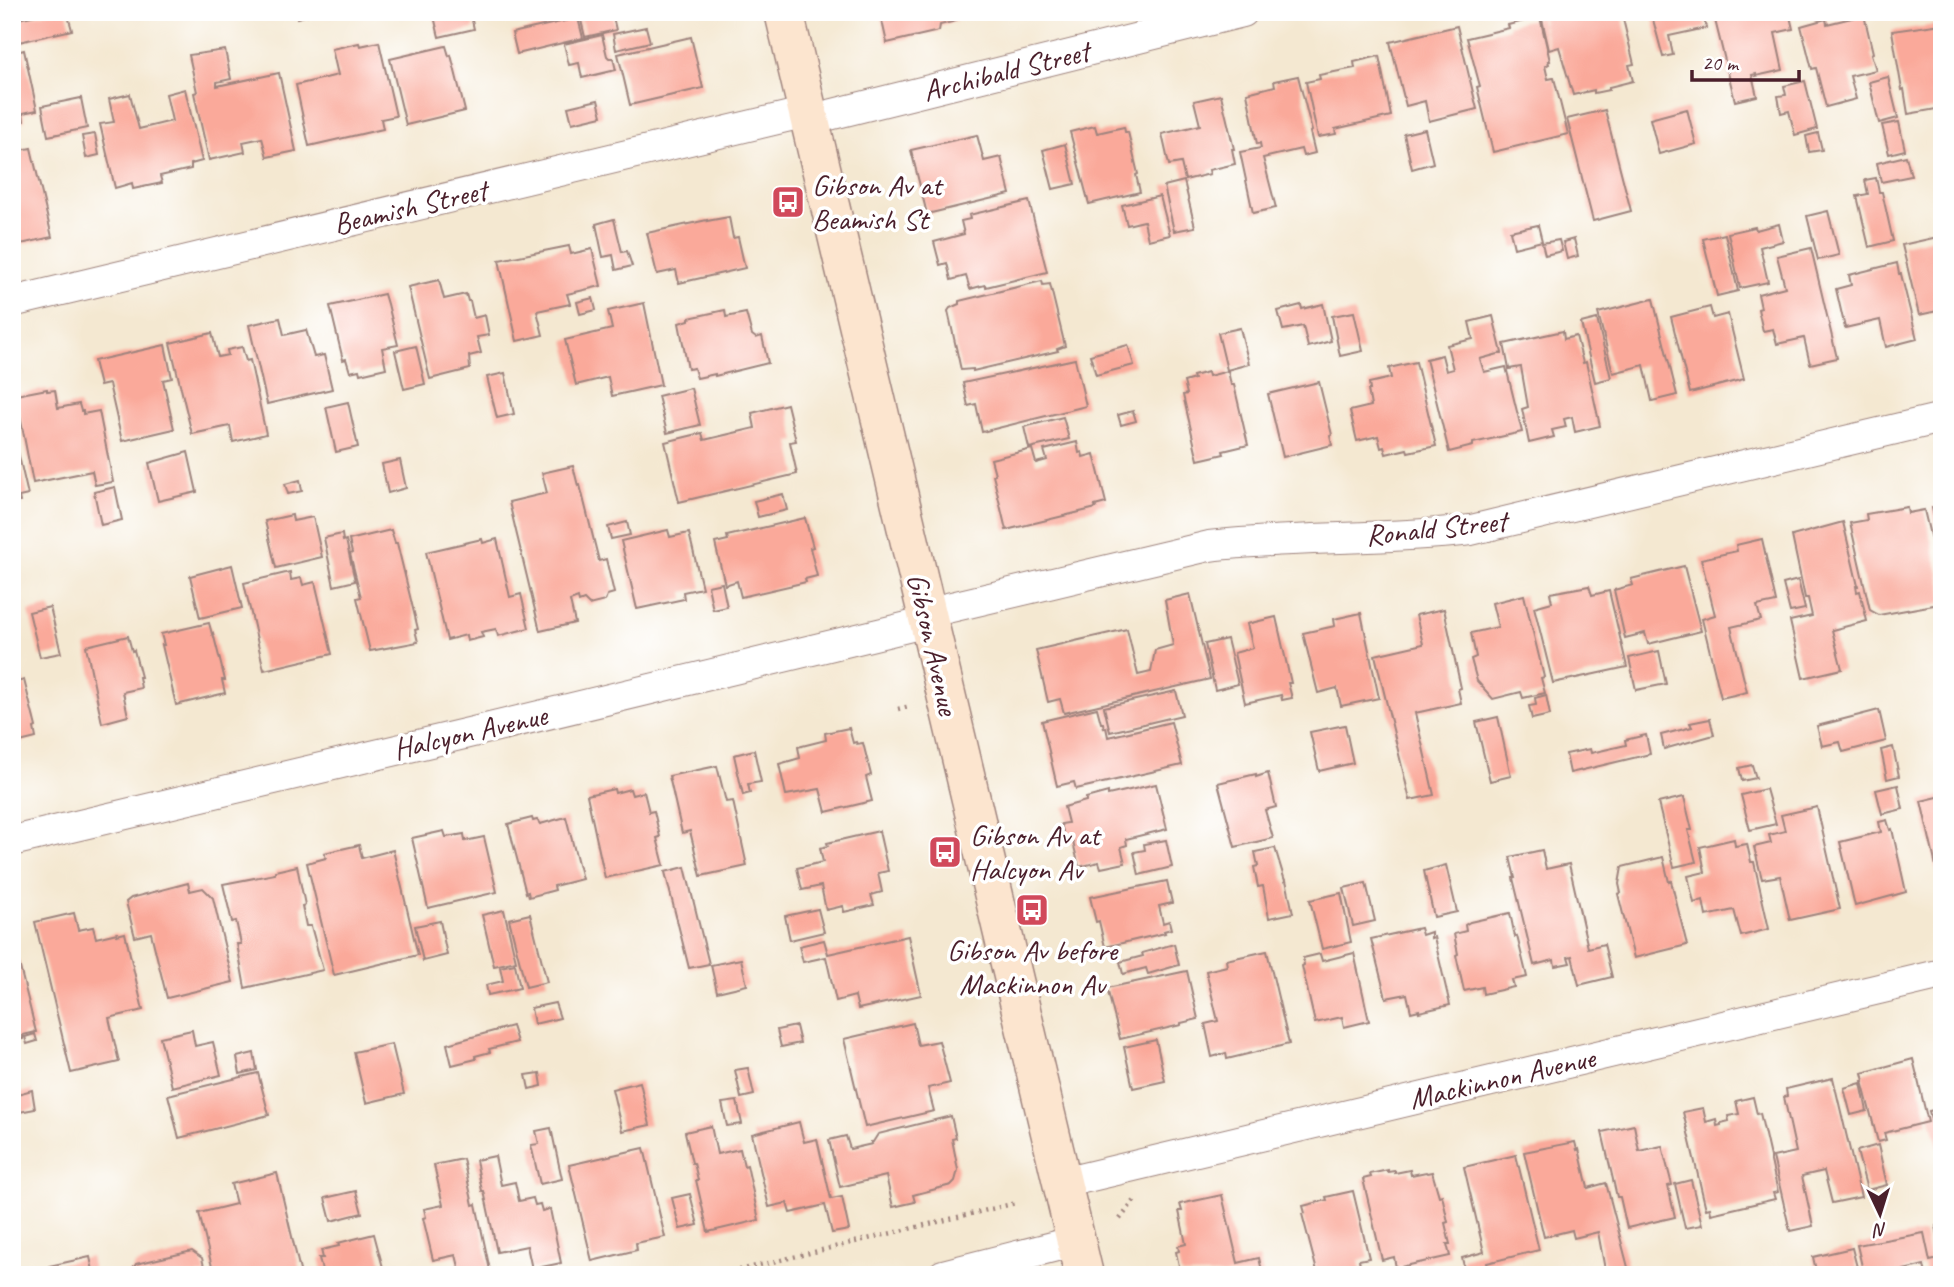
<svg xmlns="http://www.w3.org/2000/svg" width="1954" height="1287" font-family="Caveat,sans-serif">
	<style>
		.building { fill: #faa99a }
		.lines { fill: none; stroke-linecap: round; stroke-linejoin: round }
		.street-casing { stroke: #9f847e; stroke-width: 32 }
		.secondary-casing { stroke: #9f847e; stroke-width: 41 }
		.path { stroke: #9f847e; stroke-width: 4.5; stroke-dasharray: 2 5; stroke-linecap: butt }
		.street { stroke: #fff; stroke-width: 30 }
		.secondary { stroke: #fce5cf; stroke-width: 38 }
		.labels { text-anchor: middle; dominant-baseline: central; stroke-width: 7; stroke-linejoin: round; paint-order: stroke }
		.street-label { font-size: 30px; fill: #4a1f2b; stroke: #fff }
		.poi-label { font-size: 30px; fill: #4a1f2b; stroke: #fff; text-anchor: start }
	</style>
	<rect width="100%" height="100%" fill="#fff"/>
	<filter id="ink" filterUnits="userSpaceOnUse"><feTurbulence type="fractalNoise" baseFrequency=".0143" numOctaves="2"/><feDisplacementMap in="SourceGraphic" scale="14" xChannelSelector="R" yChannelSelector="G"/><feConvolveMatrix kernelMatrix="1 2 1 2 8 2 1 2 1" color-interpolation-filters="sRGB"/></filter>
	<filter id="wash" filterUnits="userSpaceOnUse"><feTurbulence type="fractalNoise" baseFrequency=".00686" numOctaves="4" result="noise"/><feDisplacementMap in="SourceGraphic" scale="28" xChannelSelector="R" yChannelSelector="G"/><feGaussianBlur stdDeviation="1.57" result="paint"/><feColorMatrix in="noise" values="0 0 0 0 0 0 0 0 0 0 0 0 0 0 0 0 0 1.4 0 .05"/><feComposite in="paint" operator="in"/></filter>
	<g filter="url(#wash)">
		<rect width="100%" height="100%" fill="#f4e8d1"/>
		<g id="blocks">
			<g class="building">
				<polygon points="49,12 67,12 72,30 19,42 14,20"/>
				<polygon points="295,12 316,12 316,13 297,18"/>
				<polygon points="433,12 470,12 474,29 439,37"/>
				<polygon points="567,12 629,12 629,13 613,17 616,30 585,37 580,16 569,18"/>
				<polygon points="880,12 954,12 956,21 940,25 939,31 887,43"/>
				<polygon points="1551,12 1619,12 1621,19 1623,19 1634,64 1629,65 1633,81 1609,87 1609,90 1594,93 1594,90 1573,95 1559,47 1549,50 1541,15"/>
				<polygon points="1651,12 1703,12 1706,28 1669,36 1673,55 1663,57"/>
				<polygon points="1713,12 1789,12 1793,29 1775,33 1783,70 1756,76 1756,74 1752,75 1757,96 1735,101"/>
				<polygon points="1864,15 1873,53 1871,54 1876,70 1850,76 1856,99 1826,107 1816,68 1812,69 1801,26 1826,19 1827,24"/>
				<polygon points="1540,17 1550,61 1548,61 1549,64 1545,66 1548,79 1554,78 1568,134 1493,152 1477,87 1480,86 1467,38 1509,28 1508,25"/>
				<polygon points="578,18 583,38 517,54 512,33"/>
				<polygon points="1942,24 1942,108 1908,114 1904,89 1902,90 1892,31"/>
				<polygon points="1457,26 1477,109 1429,121 1425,101 1406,106 1390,42"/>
				<polygon points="646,27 650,42 616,50 613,34"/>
				<polygon points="602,35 607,56 609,58 613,58 616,70 582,78 579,63 569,65 564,44"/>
				<polygon points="691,37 703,88 630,105 618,54"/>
				<polygon points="379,42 396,116 381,119 383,129 309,146 296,85 338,75 332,49 359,43 360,46"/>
				<polygon points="446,46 449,56 451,55 465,111 406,125 390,59"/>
				<polygon points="24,50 37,110 23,113 24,121 12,124 12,53"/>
				<polygon points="225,50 231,79 217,82 217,86 279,73 296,151 267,157 262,138 243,142 245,152 209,160 194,93 197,92 189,55"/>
				<polygon points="1379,56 1391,116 1335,129 1336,134 1318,137 1306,82 1320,79 1319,75 1355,68 1354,62"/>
				<polygon points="1298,76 1312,131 1310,132 1315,153 1303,156 1301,149 1263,158 1276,208 1253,213 1240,152 1261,148 1260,143 1257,144 1247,93 1275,86 1274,81"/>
				<polygon points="1888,77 1898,118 1879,123 1869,82"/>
				<polygon points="1805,81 1817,129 1795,135 1789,111 1781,113 1778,96 1786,95 1784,86"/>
				<polygon points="185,89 202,161 191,164 191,169 160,176 162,183 133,189 132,183 115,188 100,124 114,122 109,99 130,94 139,129 172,121 166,94"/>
				<polygon points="1221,95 1234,149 1232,149 1235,164 1209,170 1210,174 1185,180 1181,163 1169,165 1162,134 1200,125 1194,101"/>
				<polygon points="81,98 87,128 48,136 42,106"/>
				<polygon points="598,100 602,116 572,123 568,107"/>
				<polygon points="1687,109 1696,144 1659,154 1650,119"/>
				<polygon points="1605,110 1631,211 1593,221 1567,119"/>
				<polygon points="1899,122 1905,150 1889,154 1882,125"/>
				<polygon points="1095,126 1097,133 1124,127 1125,132 1128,132 1138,174 1136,175 1140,192 1089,204 1070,132"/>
				<polygon points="1425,129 1433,163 1412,169 1404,134"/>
				<polygon points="1818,133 1822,150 1809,152 1806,136"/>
				<polygon points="95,134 99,155 86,158 82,136"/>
				<polygon points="977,135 984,161 1001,157 1010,194 927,214 911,150"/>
				<polygon points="1065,144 1075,184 1053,189 1043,150"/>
				<polygon points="31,148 52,237 12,246 12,152"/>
				<polygon points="1906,156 1911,176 1881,182 1877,163"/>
				<polygon points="1876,178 1879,192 1882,192 1893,241 1869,247 1857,196 1868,194 1865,180"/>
				<polygon points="1184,181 1195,227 1174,231 1164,186"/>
				<polygon points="1160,196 1170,235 1148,240 1144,221 1127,225 1122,205"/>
				<polygon points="1029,201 1047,272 986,287 985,285 970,289 966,276 951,280 947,263 940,265 934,242 964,234 961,221 970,219 969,215"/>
				<polygon points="1828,211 1839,255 1818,260 1807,216"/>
				<polygon points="729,217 733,238 738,237 745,268 679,283 676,270 657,274 647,233 707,220 707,221"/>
				<polygon points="614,219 622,252 627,251 632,266 616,270 613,255 603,257 596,224"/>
				<polygon points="1779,224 1783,241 1760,247 1768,282 1740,288 1728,233 1755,227 1756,230"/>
				<polygon points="1538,225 1542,241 1514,248 1510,231"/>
				<polygon points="1725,234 1738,291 1717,296 1703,239"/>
				<polygon points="1942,236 1942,310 1919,315 1902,245"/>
				<polygon points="1574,239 1578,256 1567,259 1563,242"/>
				<polygon points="1559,240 1562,251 1545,255 1542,243"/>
				<polygon points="569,246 571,254 592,249 601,286 567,294 570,304 537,311 543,335 517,341 499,260"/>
				<polygon points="1811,248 1837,358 1810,364 1804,338 1777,344 1773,329 1763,331 1758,309 1761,308 1758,294 1785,287 1777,256"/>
				<polygon points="1897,263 1899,274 1901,274 1917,339 1886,347 1880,320 1845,328 1836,289 1851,285 1849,275"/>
				<polygon points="439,280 444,299 466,294 468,301 470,301 474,318 485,315 489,335 477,337 481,353 469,356 470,369 430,379 408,287"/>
				<polygon points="1042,281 1043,285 1050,284 1065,346 1057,349 1058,351 973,371 973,369 961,370 948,311 950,308 959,304 959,301"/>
				<polygon points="384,294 387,304 388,304 398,345 382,348 386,368 360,374 359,370 350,372 346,359 343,360 330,306"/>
				<polygon points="593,298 596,310 580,314 577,302"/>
				<polygon points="1653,299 1677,395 1652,401 1644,365 1613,373 1598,313"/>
				<polygon points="644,303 661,385 612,396 608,377 576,385 565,340 612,329 608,311"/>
				<polygon points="1323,304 1331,341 1308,347 1303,326 1283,330 1278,311 1301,305 1302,309"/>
				<polygon points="1710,307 1713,318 1728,314 1744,379 1690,393 1671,317"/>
				<polygon points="725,310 726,317 746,313 752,335 756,338 762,336 768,363 715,376 715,374 697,378 694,368 688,369 679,323 689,320 689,318"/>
				<polygon points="1354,312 1363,351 1340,356 1332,316"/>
				<polygon points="1493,316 1502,353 1480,359 1484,372 1506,367 1522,432 1473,443 1473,446 1449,452 1426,359 1442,355 1446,371 1453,369 1447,345 1473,339 1469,322"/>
				<polygon points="280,318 284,335 306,330 314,357 324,355 332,389 267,404 249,325"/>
				<polygon points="1597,319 1611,378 1595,382 1581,323"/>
				<polygon points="1240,328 1249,364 1227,370 1218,333"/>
				<polygon points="1563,331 1564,339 1576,336 1583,363 1586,362 1600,426 1575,432 1572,417 1564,419 1566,427 1552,430 1554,437 1529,443 1522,409 1528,407 1521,367 1509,369 1504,344"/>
				<polygon points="212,333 218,357 228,355 227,350 242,347 246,361 250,360 266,434 233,442 230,426 192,434 170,343"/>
				<polygon points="165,345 172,378 163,380 174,429 122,441 109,384 100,386 94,361"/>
				<polygon points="1128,345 1134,365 1096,375 1090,355"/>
				<polygon points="416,346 425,384 404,389 395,351"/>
				<polygon points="1075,359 1086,406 982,432 976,404 968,406 963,383"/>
				<polygon points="1416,362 1436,446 1408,452 1407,449 1386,454 1384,447 1381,448 1378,436 1357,441 1350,411 1371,406 1368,390 1370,390 1369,383 1391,378 1389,368"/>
				<polygon points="1228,371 1231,385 1234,385 1248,445 1223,451 1224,454 1198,460 1183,395 1187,394 1184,382 1194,379 1193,376 1208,372 1209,376"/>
				<polygon points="505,373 514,414 497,418 487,377"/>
				<polygon points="1319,382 1332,435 1330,436 1332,445 1283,457 1268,394"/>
				<polygon points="691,388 700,425 667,433 658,396"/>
				<polygon points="47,389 47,391 55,390 58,408 79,404 81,411 83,411 83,414 99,411 113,482 95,485 92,471 33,483 16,395"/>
				<polygon points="348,402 358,447 336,452 326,407"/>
				<polygon points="787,404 796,441 790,442 797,474 679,502 665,442 702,433 704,440 755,428 752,413"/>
				<polygon points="1133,411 1136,421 1121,425 1118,415"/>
				<polygon points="1063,417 1069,439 1029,448 1024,427"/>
				<polygon points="12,426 28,495 19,497 20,502 12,503"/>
				<polygon points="1077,442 1079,453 1082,452 1083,457 1094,454 1106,503 1095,506 1096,508 1006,530 993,475 995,474 991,459 1032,449 1036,463 1047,460 1044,450"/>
				<polygon points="188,452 197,492 158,501 149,463"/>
				<polygon points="400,460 406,488 388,493 382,464"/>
				<polygon points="573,466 578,486 580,485 599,561 606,559 614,593 607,595 605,601 589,605 584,600 579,602 578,598 570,601 575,623 540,631 509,502 547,493 542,473"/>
				<polygon points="300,480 302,491 288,494 285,484"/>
				<polygon points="115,487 122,520 101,525 94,492"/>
				<polygon points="783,494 787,510 758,517 754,501"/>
				<polygon points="1942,506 1942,545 1941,546 1932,508"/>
				<polygon points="1907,507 1908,513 1924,510 1942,586 1942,600 1939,604 1879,615 1870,610 1850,523 1867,520 1866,514"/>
				<polygon points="292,515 293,521 313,517 322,557 276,568 265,521"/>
				<polygon points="805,518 813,547 810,548 817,576 805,579 806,582 741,597 737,581 725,585 715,543 728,540 727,536"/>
				<polygon points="627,522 630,535 611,539 608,527"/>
				<polygon points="1843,522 1858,586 1856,586 1857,592 1860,591 1867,621 1832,630 1842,669 1803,678 1790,621 1812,616 1808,598 1805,598 1792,536"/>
				<polygon points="391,530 395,543 397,543 418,629 415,630 418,642 370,651 357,598 361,597 350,554 352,553 349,540"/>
				<polygon points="668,530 670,537 689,533 702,588 683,592 684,599 637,609 621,541"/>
				<polygon points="342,534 343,541 346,540 355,581 334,586 324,538"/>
				<polygon points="482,539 483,543 497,539 510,597 521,594 529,628 498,636 496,629 481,632 483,637 467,641 466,635 447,640 426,552"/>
				<polygon points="1762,539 1776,602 1757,606 1761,620 1731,627 1747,692 1721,698 1702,619 1715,615 1701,559 1737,551 1736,545"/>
				<polygon points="232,565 242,608 200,618 190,576"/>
				<polygon points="1684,566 1701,631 1648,644 1645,633 1625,638 1614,590 1633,585 1631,579"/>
				<polygon points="290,572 291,580 301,578 303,585 315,582 332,654 264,670 244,583"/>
				<polygon points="1798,580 1805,609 1790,612 1783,584"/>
				<polygon points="722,583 727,607 713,610 708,586"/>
				<polygon points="1589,586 1592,595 1609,591 1627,667 1553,683 1534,607 1552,602 1550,593"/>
				<polygon points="1190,594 1210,679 1064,713 1060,699 1048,702 1036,650 1127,629 1138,675 1151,672 1155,650 1173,645 1165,600"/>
				<polygon points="1524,595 1544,677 1541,678 1545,693 1523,698 1521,692 1493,699 1477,681 1471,659 1476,657 1471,633 1498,627 1492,603"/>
				<polygon points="50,607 61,653 40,657 29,612"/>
				<polygon points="1444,609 1461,688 1458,689 1461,703 1415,713 1434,795 1410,800 1375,655 1423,644 1416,615"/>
				<polygon points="1361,613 1379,698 1341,706 1337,688 1318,693 1303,633 1335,626 1334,619"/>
				<polygon points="1276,617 1291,683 1288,683 1292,698 1282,700 1281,695 1245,703 1234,653 1253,648 1247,624"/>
				<polygon points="209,623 212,634 213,633 225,680 222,680 225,693 176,705 162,645 164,645 161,634"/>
				<polygon points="128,636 132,651 134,650 141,677 139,677 141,688 123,692 128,716 102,723 86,646"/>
				<polygon points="1227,639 1238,684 1215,690 1205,644"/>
				<polygon points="1659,651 1666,684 1636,690 1629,658"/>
				<polygon points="12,668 17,682 24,680 36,727 34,728 36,738 12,744"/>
				<polygon points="1176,691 1182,715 1110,732 1104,707"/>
				<polygon points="1546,695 1550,715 1532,719 1529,706 1536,705 1535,698"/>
				<polygon points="1097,708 1101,723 1103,723 1104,728 1106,727 1108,737 1171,722 1182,765 1076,789 1074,782 1057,786 1042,721"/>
				<polygon points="1879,710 1886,741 1843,752 1840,742 1822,746 1817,726"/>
				<polygon points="1498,717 1511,776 1490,781 1476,722"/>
				<polygon points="1710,719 1714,735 1664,749 1661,735 1692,727 1690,723"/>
				<polygon points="1345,725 1353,763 1319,771 1310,732"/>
				<polygon points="849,728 853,743 856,742 857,744 863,743 871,775 866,777 872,801 826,812 820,789 786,795 779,764 800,758 798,747 826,740 825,733"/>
				<polygon points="1646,735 1650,754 1570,773 1566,754 1590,749 1591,753 1626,745 1625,740"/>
				<polygon points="1893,747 1899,776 1887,779 1881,750"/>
				<polygon points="754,750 761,782 748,784 750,793 743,795 734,755"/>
				<polygon points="1752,765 1756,778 1742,781 1739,768"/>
				<polygon points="717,766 726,802 733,801 747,866 701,876 690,831 682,833 669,776"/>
				<polygon points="1268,773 1276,807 1265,810 1273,838 1235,847 1218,783 1256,774 1256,777"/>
				<polygon points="1156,784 1167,829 1126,839 1127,845 1121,847 1125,863 1101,868 1099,862 1079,867 1073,842 1066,844 1061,824 1068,823 1064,807 1086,801 1086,798 1108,792 1108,795"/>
				<polygon points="1898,785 1903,809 1882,814 1876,790"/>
				<polygon points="614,789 615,793 630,789 632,795 644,792 649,812 654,811 660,837 657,838 664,865 605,878 587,795"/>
				<polygon points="1766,789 1776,824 1750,830 1741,795"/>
				<polygon points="1942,796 1942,888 1941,888 1921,801"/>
				<polygon points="1684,797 1692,830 1688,830 1696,862 1674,867 1658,803"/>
				<polygon points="1817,807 1840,909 1790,920 1780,876 1762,879 1754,847 1771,843 1769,835 1785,831 1781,815"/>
				<polygon points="566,817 582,879 554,886 555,890 529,897 528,892 526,893 508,824 532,818 533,821 537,820 540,824"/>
				<polygon points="1887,820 1890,830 1892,829 1906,892 1855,906 1840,842 1881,832 1879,822"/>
				<polygon points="444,831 446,837 464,834 465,841 484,837 497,892 428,908 412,838"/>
				<polygon points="879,831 888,871 878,873 882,892 871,895 874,905 844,912 843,906 826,910 821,886 802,890 797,868 823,862 820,848 828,846 827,843"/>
				<polygon points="1734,839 1735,846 1747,844 1751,862 1754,862 1769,929 1741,936 1734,910 1706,916 1703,900 1694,903 1688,876 1705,872 1700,847"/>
				<polygon points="1166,840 1172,867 1139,875 1134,852 1145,850 1144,844"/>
				<polygon points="359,845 362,858 393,850 418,955 334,975 307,863 326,858 324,853"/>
				<polygon points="1275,848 1285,881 1286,880 1293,913 1269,918 1263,886 1258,887 1254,867 1258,866 1255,852"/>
				<polygon points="1542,850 1546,869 1569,864 1588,948 1604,944 1612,977 1579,985 1572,956 1568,957 1570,963 1555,966 1554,960 1534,965 1513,878 1515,878 1510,857"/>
				<polygon points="1663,857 1669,882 1671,881 1687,945 1634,958 1618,894 1621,893 1619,884 1622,867"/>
				<polygon points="1446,865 1457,912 1434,917 1424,871"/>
				<polygon points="297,866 305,905 302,906 306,926 311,926 323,970 245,988 237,944 241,944 236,921 232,922 223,884 275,874 275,871"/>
				<polygon points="685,867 709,964 689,968 665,872"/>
				<polygon points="1167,881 1172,903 1159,906 1163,923 1169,921 1171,929 1164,931 1165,933 1105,947 1099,921 1096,922 1090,897"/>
				<polygon points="188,883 190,891 203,888 213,898 233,982 167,998 151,933 135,937 126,902 131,898"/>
				<polygon points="1366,883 1375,921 1353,926 1344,888"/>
				<polygon points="1341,893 1351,942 1322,949 1310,900"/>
				<polygon points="818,909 824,932 790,940 785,916"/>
				<polygon points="504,910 516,961 494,966 482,915"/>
				<polygon points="74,913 78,930 93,927 96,938 117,933 117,935 125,933 143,1010 109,1018 119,1062 71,1073 35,922"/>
				<polygon points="1510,913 1515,937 1517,936 1527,977 1512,980 1514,987 1483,994 1482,987 1464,991 1456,955 1458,954 1454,934 1466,931 1465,925 1470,922"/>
				<polygon points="530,914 547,982 526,987 509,919"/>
				<polygon points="440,921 447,955 423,961 415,926"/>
				<polygon points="1420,928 1422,935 1431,932 1431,938 1434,937 1450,1005 1419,1012 1419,1010 1411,1012 1407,994 1386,998 1371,939"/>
				<polygon points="12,935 36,1032 23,1035 23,1039 12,1041"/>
				<polygon points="908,936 921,995 858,1009 855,996 836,1001 826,957 803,962 799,946 824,940 828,954"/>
				<polygon points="1174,944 1179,965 1148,974 1146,968 1123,974 1120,962 1143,956 1142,953"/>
				<polygon points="1267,951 1289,1044 1227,1059 1226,1053 1212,1057 1205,1024 1218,1021 1206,971 1227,966 1226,960"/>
				<polygon points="1354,953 1369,1021 1344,1027 1342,1017 1315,1023 1302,966 1304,965 1303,958 1320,954 1322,961"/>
				<polygon points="741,959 747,985 717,992 711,965"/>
				<polygon points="515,964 520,988 488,995 486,985 503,981 500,967"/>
				<polygon points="1187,971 1198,1019 1181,1023 1181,1025 1120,1039 1107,988"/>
				<polygon points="555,1003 560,1018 534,1024 531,1008"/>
				<polygon points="913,1023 918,1045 939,1041 950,1083 928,1088 934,1111 865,1127 844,1039"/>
				<polygon points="512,1026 517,1042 489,1049 490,1052 475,1056 476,1059 452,1065 447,1044"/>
				<polygon points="796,1026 800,1043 781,1047 777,1030"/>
				<polygon points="192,1030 195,1046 213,1042 221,1075 172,1087 160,1037"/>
				<polygon points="35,1034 37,1041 27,1044 25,1037"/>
				<polygon points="1156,1040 1165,1081 1133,1088 1124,1047"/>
				<polygon points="392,1044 404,1094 366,1103 354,1052"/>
				<polygon points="254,1053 257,1070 240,1074 237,1057"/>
				<polygon points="1913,1059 1928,1122 1884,1133 1886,1140 1878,1142 1862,1081 1864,1081 1862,1073"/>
				<polygon points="748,1068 754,1095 741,1098 735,1070"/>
				<polygon points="258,1073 269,1115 179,1138 168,1095"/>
				<polygon points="540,1073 542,1086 529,1089 526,1075"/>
				<polygon points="1833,1078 1861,1197 1832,1203 1824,1171 1802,1176 1813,1226 1790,1231 1773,1157 1796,1152 1784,1097 1787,1096 1786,1089"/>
				<polygon points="640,1082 650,1125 622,1131 612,1089"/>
				<polygon points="1861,1083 1867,1111 1851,1115 1844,1088"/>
				<polygon points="32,1090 35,1109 19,1112 14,1095"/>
				<polygon points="1753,1097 1757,1114 1760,1113 1778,1192 1773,1193 1775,1199 1711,1214 1710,1208 1706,1209 1683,1112 1703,1108 1706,1122 1716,1119 1717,1126 1721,1125 1721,1123 1729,1121 1728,1116 1739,1114 1736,1101"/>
				<polygon points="737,1101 742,1124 727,1126 722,1103"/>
				<polygon points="1942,1108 1942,1149 1939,1149 1929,1111"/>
				<polygon points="951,1116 956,1138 952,1139 958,1170 955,1181 951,1185 913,1195 915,1202 893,1207 886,1176 840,1187 829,1140 846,1136 850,1149 872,1144 871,1142 873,1142 878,1134"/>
				<polygon points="799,1122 804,1142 817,1139 831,1199 842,1197 849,1230 832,1233 825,1205 790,1213 787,1203 769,1207 752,1134"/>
				<polygon points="1634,1125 1639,1151 1662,1146 1672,1185 1668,1186 1675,1217 1627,1228 1620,1197 1617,1197 1602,1132"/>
				<polygon points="711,1126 717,1154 740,1149 744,1166 747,1165 759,1220 708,1232 696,1180 698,1180 694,1163 692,1163 685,1132"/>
				<polygon points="551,1128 562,1179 540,1184 531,1145 539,1144 536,1131"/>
				<polygon points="1575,1142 1577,1150 1579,1149 1588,1188 1606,1183 1630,1275 1606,1275 1598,1232 1574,1238 1572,1230 1544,1237 1524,1152"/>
				<polygon points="1878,1145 1887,1185 1867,1190 1857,1151"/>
				<polygon points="644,1148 665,1237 636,1243 637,1250 592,1261 569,1165"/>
				<polygon points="1516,1155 1539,1250 1487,1263 1490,1275 1466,1275 1462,1258 1484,1252 1464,1167"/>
				<polygon points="495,1156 501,1185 515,1182 519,1201 533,1198 535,1205 540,1204 542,1211 550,1209 561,1263 532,1269 527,1246 497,1252 484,1191 482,1191 476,1160"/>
				<polygon points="463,1159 473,1205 476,1204 491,1275 461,1275 456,1255 433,1260 423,1218 426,1217 424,1209 443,1205 434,1165"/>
				<polygon points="1388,1170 1388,1172 1395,1171 1395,1173 1410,1170 1411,1175 1426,1172 1427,1173 1432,1172 1439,1196 1442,1195 1448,1222 1445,1223 1450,1244 1447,1244 1450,1256 1396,1268 1394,1257 1382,1260 1363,1179 1371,1177 1370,1174"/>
				<polygon points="277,1173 301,1275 214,1275 199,1213 236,1204 231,1184"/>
				<polygon points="1691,1180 1702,1225 1685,1228 1675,1184"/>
				<polygon points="356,1191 362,1213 331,1221 325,1198"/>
				<polygon points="1353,1191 1369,1258 1359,1260 1362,1275 1318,1275 1302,1214 1305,1213 1303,1206 1327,1200 1326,1197"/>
				<polygon points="690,1194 698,1225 680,1229 672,1198"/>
				<polygon points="1222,1195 1238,1263 1259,1258 1263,1275 1181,1275 1176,1252 1179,1251 1178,1246 1186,1244 1179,1211 1182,1211 1180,1204"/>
				<polygon points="1942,1224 1942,1248 1941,1248 1936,1226"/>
				<polygon points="1924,1233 1930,1261 1939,1259 1942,1275 1926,1275 1924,1265 1904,1270 1905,1273 1894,1275 1864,1275 1857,1245"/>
				<polygon points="374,1234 385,1275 323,1275 319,1258 323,1258 321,1250 339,1246 338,1243"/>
				<polygon points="1852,1248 1859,1275 1817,1275 1813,1257"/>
				<polygon points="192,1251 202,1258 206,1275 129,1275 136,1264"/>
				<polygon points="90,1257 94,1275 30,1275 49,1269 49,1266"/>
			</g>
		</g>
	</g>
	<g filter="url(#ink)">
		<use href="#blocks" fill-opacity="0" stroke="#9f847e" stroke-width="2"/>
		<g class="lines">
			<defs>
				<g id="street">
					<polyline points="809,120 1243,12"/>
					<polyline points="12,302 807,112"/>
					<path d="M926 613 1209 546C1296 536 1385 540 1471 530L1942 418"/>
					<polyline points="12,841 477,731 928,622"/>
					<polyline points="1062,1183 1942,974"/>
					<polyline points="943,1275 1076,1241"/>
				</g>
				<polyline id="secondary" points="784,12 1084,1275"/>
			</defs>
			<use href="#street" class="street-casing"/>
			<use href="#secondary" class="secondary-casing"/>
			<g class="path">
				<polyline points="898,709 910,706"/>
				<polyline points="1120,1219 1135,1200"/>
				<polyline points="719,1275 1016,1203"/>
			</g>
			<use href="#street" class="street"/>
			<use href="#secondary" class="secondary"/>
		</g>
	</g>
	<defs>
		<symbol id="bus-square" viewBox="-11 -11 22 22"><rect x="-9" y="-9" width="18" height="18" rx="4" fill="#d1495b" stroke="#fff"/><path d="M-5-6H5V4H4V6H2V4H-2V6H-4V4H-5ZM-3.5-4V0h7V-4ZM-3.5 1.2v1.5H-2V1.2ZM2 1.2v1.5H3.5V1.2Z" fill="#fff"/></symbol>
	</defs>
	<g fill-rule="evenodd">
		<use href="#bus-square" x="769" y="183" width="38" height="38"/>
		<use href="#bus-square" x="926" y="833" width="38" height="38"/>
		<use href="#bus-square" x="1013" y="891" width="38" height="38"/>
	</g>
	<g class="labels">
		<g class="street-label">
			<text transform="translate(1006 71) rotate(-14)">Archibald Street</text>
			<text transform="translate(410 207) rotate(-13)">Beamish Street</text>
			<text transform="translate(1436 528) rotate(-6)">Ronald Street</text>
			<text transform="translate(933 644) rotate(77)">Gibson Avenue</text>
			<text transform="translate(470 732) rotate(-13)">Halcyon Avenue</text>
			<text transform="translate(1502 1078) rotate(-13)">Mackinnon Avenue</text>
		</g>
		<g class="poi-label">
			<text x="812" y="185">Gibson Av at<tspan x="812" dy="34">Beamish St</tspan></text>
			<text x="970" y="835">Gibson Av at<tspan x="970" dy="34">Halcyon Av</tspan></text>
			<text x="1032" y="950" text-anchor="middle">Gibson Av before<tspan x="1032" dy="34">Mackinnon Av</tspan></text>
		</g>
	</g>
	<rect width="1954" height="1287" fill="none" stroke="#fff" stroke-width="42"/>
	<g transform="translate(1880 1214) rotate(176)" stroke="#ffffff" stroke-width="5" paint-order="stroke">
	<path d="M0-5L12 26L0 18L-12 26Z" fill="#4a1f2b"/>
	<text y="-10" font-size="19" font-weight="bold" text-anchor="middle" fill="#4a1f2b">N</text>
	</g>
	<path d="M1692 70v10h107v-10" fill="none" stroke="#4a1f2b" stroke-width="3.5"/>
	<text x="1702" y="70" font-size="21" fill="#4a1f2b" stroke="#ffffff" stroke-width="5" paint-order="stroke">20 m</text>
</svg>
